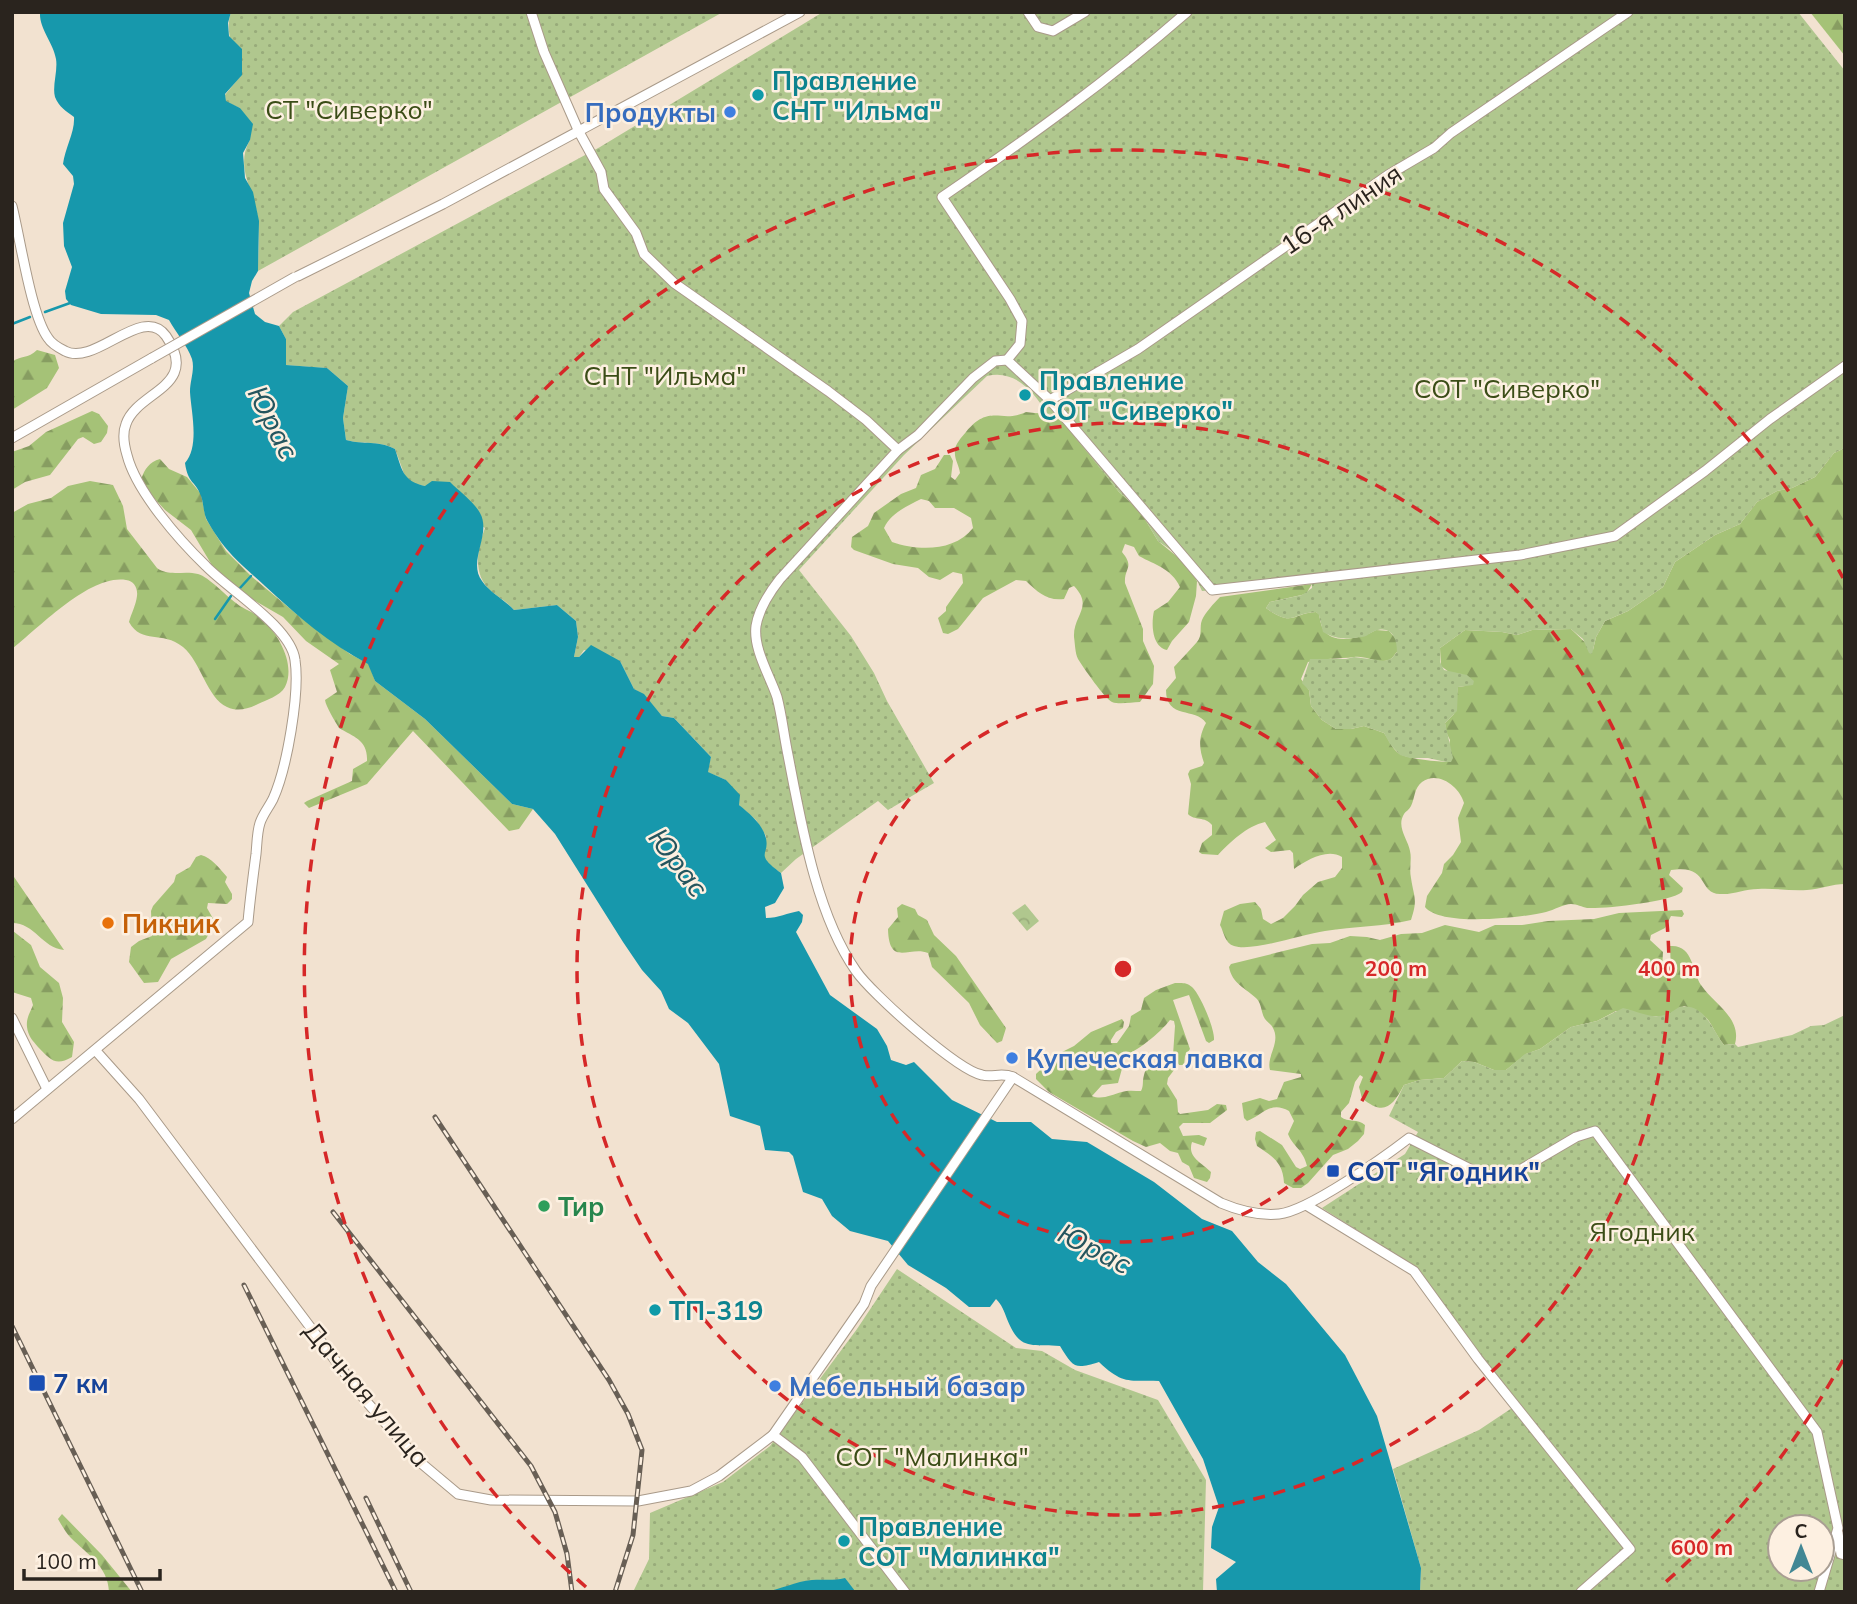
<svg xmlns="http://www.w3.org/2000/svg" width="1857" height="1604" font-family="Mulish,sans-serif">
	<style>
		.forest { fill: url(#forest-firs); fill-rule: evenodd }
		.park { fill: url(#park-crowns) }
		.garden { fill: url(#garden-dots); fill-rule: evenodd }
		.water { fill: #1798ac }
		.lines { fill: none; stroke-linecap: round; stroke-linejoin: round }
		.stream { stroke: #1798ac; stroke-width: 2.5 }
		.street-casing { stroke: #a99a89; stroke-width: 11 }
		.street { stroke: #fff; stroke-width: 9 }
		.rail-casing { stroke: #685f55; stroke-width: 5 }
		.rail { stroke: #fdf0e1; stroke-width: 2.5; stroke-dasharray: 8; stroke-linecap: butt }
		.street-bridge-casing { stroke: #a99a89; stroke-width: 11; stroke-linecap: butt }
		.street-bridge { stroke: #fff; stroke-width: 9 }
		.ring { fill: none; stroke: #d62828; stroke-width: 3.5; stroke-dasharray: 12 9 }
		.culture-dot { fill: #0f9aa8; stroke: #fdf0e1; stroke-width: 2.5 }
		.shop-dot { fill: #3f7fe0; stroke: #fdf0e1; stroke-width: 2.5 }
		.food-dot { fill: #e8710a; stroke: #fdf0e1; stroke-width: 2.5 }
		.transit-dot { fill: #1a4fb4; stroke: #fdf0e1; stroke-width: 2.5 }
		.leisure-dot { fill: #2e9e5b; stroke: #fdf0e1; stroke-width: 2.5 }
		.labels { text-anchor: middle; dominant-baseline: central; stroke-width: 5; stroke-linejoin: round; paint-order: stroke }
		.culture-label { font-size: 26px; font-weight: bold; fill: #0d838f; stroke: #fdf0e1; text-anchor: start }
		.park-label { font-size: 26px; fill: #3b4d17; stroke: #fdf0e1 }
		.shop-label { font-size: 26px; font-weight: bold; fill: #366cbe; stroke: #fdf0e1; text-anchor: start }
		.street-label { font-size: 26px; fill: #2a241e; stroke: #fdf0e1 }
		.food-label { font-size: 26px; font-weight: bold; fill: #c56008; stroke: #fdf0e1; text-anchor: start }
		.transit-label { font-size: 26px; font-weight: bold; fill: #164399; stroke: #fdf0e1; text-anchor: start }
		.leisure-label { font-size: 26px; font-weight: bold; fill: #27864d; stroke: #fdf0e1; text-anchor: start }
		.water-label { font-size: 28px; font-style: italic; fill: #25555e; stroke: #fdf0e1 }
		.centre { fill: #d62828; stroke: #fdf0e1; stroke-width: 3.5 }
		.ring-label { font-size: 21px; text-anchor: middle; font-weight: bold; fill: #d62828; stroke: #fdf0e1; stroke-width: 5; stroke-linejoin: round; paint-order: stroke }
	</style>
	<defs>
		<pattern id="forest-firs" width="22" height="20" patternUnits="userSpaceOnUse" patternTransform="scale(1.75)"><rect width="22" height="20" fill="#a5c277"/><path d="M5 1l3.5 6h-7zM16 11l3.5 6h-7z" fill="#879d61"/></pattern>
		<pattern id="park-crowns" width="20" height="18" patternUnits="userSpaceOnUse" patternTransform="scale(1.75)"><rect width="20" height="18" fill="#b0c78e"/><path d="M2 6a3 3 0 1 1 6 0M12 15a3 3 0 1 1 6 0" fill="none" stroke="#98ab7a"/></pattern>
		<pattern id="garden-dots" width="8" height="8" patternUnits="userSpaceOnUse" patternTransform="scale(1.75)"><rect width="8" height="8" fill="#b0c78e"/><path d="M2 2h.1M6 6h.1" fill="none" stroke="#98ab7a" stroke-width="1.8" stroke-linecap="round"/></pattern>
	</defs>
	<rect width="100%" height="100%" fill="#f2e2d0"/>
	<g class="forest">
		<polygon points="1810,12 1845,12 1845,56"/>
		<path d="M37 350 55 355 59 368 47 388 12 410V362C21 355 28 359 37 350Z"/>
		<polygon points="92,411 99,414 108,426 107,433 101,442 94,444 83,437 78,439 50,475 25,482 12,490 12,452 29,446 46,432"/>
		<path d="M1026 412C1037 414 1050 412 1060 417L1119 492 1140 511 1158 541 1186 564 1197 581 1196 596 1189 622 1172 641 1167 650C1152 647 1151 624 1154 611L1168 602 1180 587C1171 568 1155 565 1139 556L1134 547 1125 544 1122 552C1135 568 1124 567 1125 583L1143 629V641L1154 666 1153 684 1140 702C1131 702 1120 705 1112 702 1105 699 1083 667 1078 659 1075 653 1075 643 1074 637 1073 615 1094 607 1074 586L1069 588 1064 599C1046 601 1038 592 1026 581L1016 580 983 598 958 629 948 634 943 633 938 618 946 611V607L963 583 962 574 953 572 940 580 929 577 918 568 893 564 854 550 851 547 852 537 868 526 874 513 901 494 916 488 921 475 935 469 944 455H950L953 461 951 477 955 480 960 473C959 465 954 459 955 451 955 444 961 438 966 432 990 403 1001 424 1026 412ZM921 499 929 501 935 508H954L971 518 973 528C954 552 918 551 892 542L884 528C891 513 907 506 921 499Z"/>
		<path d="M1845 448V884C1832 884 1820 889 1807 890 1790 891 1774 888 1758 889 1745 889 1733 895 1720 894 1697 893 1710 864 1671 870L1669 875 1683 888 1682 892C1670 902 1604 909 1587 908 1582 907 1577 904 1571 904 1564 904 1554 910 1546 912 1521 918 1441 927 1425 907L1427 896 1442 873 1444 864 1453 855 1461 842 1458 818 1464 803C1460 787 1438 770 1422 782 1414 788 1415 798 1411 806 1409 810 1406 811 1404 814 1396 827 1408 839 1410 851 1412 859 1409 869 1411 878 1414 898 1418 899 1411 920 1383 927 1354 926 1325 931 1302 934 1254 952 1234 946 1225 944 1224 932 1220 925L1224 911 1240 904 1255 902 1261 909 1263 919 1271 924 1283 918 1295 906 1303 895 1318 882 1335 877 1342 868V857C1327 848 1307 860 1294 869L1293 853 1290 850 1271 852 1265 848 1276 840 1265 822C1247 826 1230 842 1218 855L1202 854 1199 852 1202 843 1212 835V825C1205 816 1194 821 1188 814L1191 784 1188 774 1190 770 1202 766 1204 763C1199 748 1198 738 1206 723 1196 707 1166 720 1166 690L1176 678 1174 667C1182 658 1190 650 1197 642 1203 635 1199 627 1202 620 1205 613 1214 603 1220 597L1312 584 1306 594 1270 602 1266 608C1293 628 1292 613 1316 612L1319 614C1320 619 1321 627 1324 630 1334 646 1364 637 1376 630L1389 631 1397 640V652C1394 655 1393 658 1389 660 1378 664 1365 655 1354 657 1339 659 1323 658 1308 662L1301 679 1309 690 1311 706 1322 720 1336 729H1351L1364 726 1384 733C1389 740 1391 746 1397 752 1405 759 1434 761 1446 762L1450 740 1446 732 1445 723 1454 714 1458 687 1465 686 1458 675 1449 672 1441 666 1440 648 1465 630 1502 632 1517 635 1532 630 1571 629 1593 650 1596 637 1605 621 1628 611 1663 587 1675 562 1715 535 1740 524 1757 502 1777 491 1792 488 1815 477 1834 453Z"/>
		<path d="M160 459 169 469 187 477 201 494 206 519 226 551 251 576 300 617 350 654 369 664 375 681 425 719 512 804 533 809 519 829 509 831 413 731 367 784 309 808 304 803 307 801 352 781 353 769 367 761C368 740 354 737 339 728 335 721 326 707 325 700L337 692 330 670 339 664 306 641 283 617 245 595 213 567 191 530 165 510 144 487 141 479C145 469 149 462 160 459Z"/>
		<path d="M90 481 113 485 123 506 127 529 157 568C169 577 184 570 198 574 209 577 226 596 236 603 244 610 255 612 263 620 279 635 296 665 285 687 280 696 266 700 258 704 247 709 238 712 227 707 207 698 201 662 183 647 162 630 142 645 129 622 131 614 136 605 137 596 138 588 134 581 126 580 90 574 40 627 12 649V513L28 504 51 498 68 486Z"/>
		<path d="M201 855C211 857 220 869 227 877L225 882 232 894V899L227 904 208 903 207 908 215 922 206 939 171 959 158 982 144 983 129 962 131 947 139 941 152 936 151 911 153 906 174 882 176 875 190 867 196 857Z"/>
		<path d="M12 874 64 950C42 948 35 923 12 923Z"/>
		<path d="M902 904 915 909 918 915 927 920 934 935 956 956 1006 1028 1002 1041 997 1043 980 1025 969 1003 932 967 928 953C910 945 889 968 888 929L898 917 897 908Z"/>
		<path d="M1682 910 1684 914 1682 917 1671 916 1665 928 1651 935 1650 940 1663 952 1662 970 1671 969 1670 946C1693 944 1692 971 1701 985 1714 1004 1742 1018 1735 1044L1724 1045C1707 1023 1714 1016 1684 1006L1665 1016H1645L1616 1011 1597 1021 1571 1027 1540 1049 1526 1054 1506 1070H1494L1474 1062 1462 1061 1444 1078 1420 1080 1404 1085C1393 1106 1384 1117 1362 1098L1359 1087 1363 1077 1360 1075 1355 1082 1349 1103 1341 1112V1117C1348 1123 1358 1118 1365 1125L1364 1134 1358 1141 1348 1149 1333 1155 1308 1183 1301 1188H1293L1284 1183C1283 1162 1272 1156 1257 1146L1255 1139 1256 1132 1260 1131 1282 1145 1296 1167 1300 1169 1307 1166C1303 1149 1293 1147 1288 1134L1294 1121 1289 1111C1270 1100 1262 1116 1247 1121L1244 1118 1242 1103 1260 1098 1269 1101 1277 1099 1284 1082 1301 1077V1074L1270 1070C1266 1056 1281 1043 1273 1028 1271 1024 1267 1022 1265 1019 1261 1013 1262 1005 1257 999 1246 988 1232 984 1229 967L1231 964 1312 944 1330 943 1350 936 1367 937 1380 940 1401 934 1422 933 1445 925 1479 932 1495 925H1522L1548 921 1594 919 1619 913Z"/>
		<path d="M12 926 13 931 31 945 40 967 59 983 63 998 62 1022 74 1042 72 1057C55 1067 50 1059 38 1047 33 1041 28 1036 27 1027 26 1018 30 1013 33 1005L31 998 12 992Z"/>
		<path d="M1175 983C1181 983 1187 982 1192 987 1200 994 1215 1029 1214 1040L1209 1043 1206 1041 1189 995 1173 1000 1190 1049 1185 1056 1184 1065H1179L1173 1055 1175 1026 1174 1021 1170 1020C1161 1032 1135 1054 1121 1056L1123 1065 1118 1083 1102 1085 1092 1096C1102 1100 1111 1095 1122 1092 1127 1090 1135 1091 1141 1091 1144 1085 1142 1082 1144 1075 1147 1061 1165 1067 1174 1070L1168 1078 1167 1084 1177 1100 1178 1112 1180 1114 1208 1110 1217 1104 1226 1105 1227 1110 1210 1123H1183L1179 1127 1183 1136 1199 1135 1207 1138 1204 1146 1192 1142C1187 1157 1201 1162 1211 1172L1210 1178 1207 1182 1194 1178 1189 1166 1182 1162 1178 1153 1170 1151 1160 1143 1146 1147 1133 1141 1049 1092 1036 1079V1074L1056 1055 1074 1046 1091 1032 1122 1019 1124 1022 1123 1028 1116 1032 1111 1040V1043H1117L1129 1026 1131 1016 1141 1010 1144 998 1156 990Z"/>
		<path d="M62 1514 102 1555 132 1592H109C108 1566 87 1554 71 1538 66 1533 62 1526 58 1519Z"/>
	</g>
	<polygon class="park" points="1025,904 1039,921 1027,931 1012,913"/>
	<g class="garden">
		<path d="M231 12H723L258 271C258 254 260 236 258 220 255 190 234 168 250 140L240 108 226 102 225 95 242 74C235 54 224 34 231 12Z"/>
		<path d="M823 12H1798L1845 71V448L1834 453 1815 477 1792 488 1777 491 1757 502 1740 524 1715 535 1675 562 1663 587 1628 611 1605 621 1596 637 1592 654 1589 653 1583 639 1571 629 1532 630 1517 635 1502 632 1465 630 1440 648V662L1444 670 1467 675 1474 681 1473 685 1458 687 1457 711 1445 723 1453 758 1451 762H1446L1428 758H1410L1400 755 1390 744 1384 733 1364 726 1351 729H1336L1322 720 1311 706 1309 690 1302 683 1310 659H1346L1354 657 1385 661 1392 658 1397 652C1397 640 1393 627 1378 630 1371 631 1369 636 1362 637 1348 639 1337 640 1323 632L1319 615 1316 612C1291 613 1293 628 1266 608L1270 602 1302 595 1312 588V584L1202 591 1193 572 1171 550 1158 541 1140 511 1119 492 1068 429C1063 420 1058 412 1047 414 1034 391 1014 369 987 376L904 455 799 570 851 636 874 673 887 701 934 783 888 810 878 801 796 859 781 873 768 864 764 857 766 836 756 820 739 805 726 780 707 772 711 757 674 718 662 716 644 695 634 689 620 661 584 650 579 657H574L578 637 576 621 557 605 514 610C507 602 500 598 492 592 472 575 477 550 485 528L425 486 412 483 405 476 395 449C378 440 364 445 346 440L343 418 348 386 327 368 285 365 286 339 279 326 293 312 600 147Z"/>
		<path d="M1679 1007C1705 1003 1711 1028 1724 1045L1735 1044 1738 1047 1792 1035 1811 1026 1824 1025 1845 1015V1592H1420L1421 1568 1393 1469 1479 1430 1518 1404 1416 1268 1322 1208 1405 1154 1418 1132 1389 1116 1404 1085 1420 1080 1444 1078 1462 1061 1474 1062 1494 1070H1506L1525 1054 1540 1049 1571 1027 1597 1021 1623 1008C1645 1013 1657 1024 1679 1007ZM1780 1527H1822V1569H1780Z"/>
		<polygon points="897,1269 1016,1348 1042,1351 1075,1370 1158,1400 1206,1480 1203,1592 633,1592 649,1559 650,1513 723,1482 770,1446 857,1329"/>
	</g>
	<g class="water">
		<path d="M40 12H231L228 23 229 36 242 49V75L225 94 226 101 240 108 253 124 250 140 243 153 245 178 253 192 259 221 258 271 252 281 249 293 255 314 265 322 279 326 286 339V365L327 368 348 386 343 418 346 440C364 445 378 440 395 449 402 469 402 481 425 486L432 481 450 482C459 491 474 502 480 513 492 534 467 561 482 581 490 593 504 599 514 610L557 605 576 621 578 637 574 657H579L591 645 620 661 634 689 644 694 662 716 674 718 711 757 708 772 726 780 740 795 739 805C749 813 761 823 765 835 772 856 752 852 781 873L784 888 775 903 765 907 766 918C779 918 787 913 799 911L803 915 802 922 796 932 830 995 877 1029 887 1046 891 1060 906 1065 914 1062 952 1100 997 1122H1031L1052 1139 1087 1142 1154 1182 1202 1219 1232 1231 1258 1262 1286 1284 1345 1355 1377 1416 1421 1568 1420 1592H1217L1216 1579 1236 1562 1211 1548 1212 1527 1219 1507 1203 1459 1159 1381C1129 1380 1123 1385 1099 1362 1074 1370 1073 1367 1060 1346 1030 1344 1020 1351 1007 1319 1004 1311 1002 1305 996 1299L990 1307H969L946 1288 908 1265 888 1241 850 1231 832 1216 822 1199 803 1192 793 1156 789 1152 765 1150 760 1126 730 1116 719 1064 688 1023 669 1009 661 991 642 970 623 942 555 834 533 809 512 804 425 719 375 681 368 664C330 644 296 615 265 586 240 563 225 552 208 522 203 514 204 504 201 496 195 480 188 484 185 463 200 446 191 411 190 392 190 380 195 370 192 359 187 345 176 333 169 320L156 315 101 314 71 305 66 299 65 291 72 267 64 246 63 223 74 184 73 176 63 164C65 148 75 132 74 117 66 111 59 107 55 97 52 86 58 71 56 59 53 42 39 29 40 12Z"/>
		<path d="M845 1578 855 1591 763 1592C780 1590 796 1581 812 1580 824 1579 833 1581 845 1578Z"/>
	</g>
	<g class="lines">
		<g class="stream">
			<polyline points="45,312 70,303"/>
			<polyline points="12,324 30,317"/>
			<polyline points="240,588 251,576"/>
			<polyline points="215,619 231,596"/>
		</g>
		<defs>
			<g id="street">
				<path d="M531 12 544 52 579 132 601 172 604 189 636 233 644 254 674 283 828 391 866 420 898 450 780 579C769 593 759 608 756 626 753 649 770 676 777 697 782 716 784 736 788 755 801 822 816 914 856 971 871 993 957 1070 982 1075 993 1078 1001 1072 1013 1077L1221 1203C1240 1211 1258 1216 1279 1214 1308 1211 1383 1158 1409 1138L1490 1179 1513 1174 1576 1137 1595 1131 1817 1432 1838 1528 1819 1592"/>
				<polyline points="1028,12 1038,27 1053,31 1085,12"/>
				<path d="M12 206C20 237 31 315 48 338 51 343 59 348 65 351 95 367 143 303 166 336 201 387 137 391 126 424 122 434 124 445 127 455 136 491 179 540 206 566 229 590 291 627 295 660 300 693 287 768 273 799 269 807 263 814 260 823 257 832 257 844 256 854 253 877 250 899 248 922L12 1119"/>
				<polyline points="298,276 443,204 800,12"/>
				<path d="M1007 360 1020 344 1022 321 1010 299 942 197C1027 139 1109 80 1187 12"/>
				<polyline points="1050,400 1138,349 1388,175 1434,148 1451,133 1628,12"/>
				<polyline points="12,438 152,358"/>
				<polyline points="898,450 918,435 973,378 995,361 1007,360 1050,400 1212,590 1520,555 1615,536 1705,471 1770,419 1845,366"/>
				<polyline points="12,1018 47,1089"/>
				<polyline points="96,1051 139,1099 365,1400 421,1463 458,1494 491,1500 638,1501 691,1491 719,1476 773,1435 864,1304 871,1286 1013,1077"/>
				<polyline points="1306,1205 1414,1271 1478,1359 1630,1549 1581,1592"/>
				<polyline points="773,1435 802,1457 905,1592"/>
				<polyline points="1838,1533 1841,1554 1845,1555"/>
			</g>
		</defs>
		<use href="#street" class="street-casing"/>
		<use href="#street" class="street"/>
		<defs>
			<g id="rail">
				<polyline points="435,1117 609,1380 628,1414 642,1450 633,1535 615,1592"/>
				<polyline points="333,1212 531,1466 555,1512 567,1554 572,1592"/>
				<polyline points="244,1285 396,1592"/>
				<polyline points="12,1326 142,1592"/>
				<polyline points="366,1498 411,1592"/>
			</g>
		</defs>
		<use href="#rail" class="rail-casing"/>
		<use href="#rail" class="rail"/>
		<defs>
			<polyline id="street-bridge" points="152,358 295,277"/>
		</defs>
		<use href="#street-bridge" class="street-bridge-casing"/>
		<use href="#street-bridge" class="street-bridge"/>
	</g>
	<g class="ring">
		<circle cx="1123" cy="969" r="273"/>
		<circle cx="1123" cy="969" r="546"/>
		<path d="M1843 1360A819 819 0 0 1 1660 1587M586 1587A819 819 0 1 1 1843 578"/>
	</g>
	<g class="culture-dot">
		<circle cx="758" cy="95" r="7"/>
		<circle cx="1025" cy="395" r="7"/>
		<circle cx="655" cy="1310" r="7"/>
		<circle cx="844" cy="1541" r="7"/>
	</g>
	<g class="shop-dot">
		<circle cx="730" cy="112" r="7"/>
		<circle cx="1012" cy="1058" r="7"/>
		<circle cx="775" cy="1386" r="7"/>
	</g>
	<circle class="food-dot" cx="108" cy="923" r="7"/>
	<g class="transit-dot">
		<rect x="1326" y="1164" width="14" height="14" rx="3.5"/>
		<rect x="28" y="1374" width="18" height="18" rx="3.5"/>
	</g>
	<circle class="leisure-dot" cx="544" cy="1206" r="7"/>
	<g class="labels">
		<g class="culture-label">
			<text x="772" y="80">Правление<tspan x="772" dy="30">СНТ "Ильма"</tspan></text>
			<text x="1039" y="380">Правление<tspan x="1039" dy="30">СОТ "Сиверко"</tspan></text>
			<text x="669" y="1310">ТП-319</text>
			<text x="858" y="1526">Правление<tspan x="858" dy="30">СОТ "Малинка"</tspan></text>
		</g>
		<g class="park-label">
			<text x="349" y="109">СТ "Сиверко"</text>
			<text x="665" y="375">СНТ "Ильма"</text>
			<text x="1507" y="388">СОТ "Сиверко"</text>
			<text x="1642" y="1231">Ягодник</text>
			<text x="932" y="1456">СОТ "Малинка"</text>
		</g>
		<g class="shop-label">
			<text x="716" y="112" text-anchor="end">Продукты</text>
			<text x="1026" y="1058">Купеческая лавка</text>
			<text x="789" y="1386">Мебельный базар</text>
		</g>
		<g class="street-label">
			<text transform="translate(1341 209) rotate(-34)">16-я линия</text>
			<text transform="translate(367 1394) rotate(50)">Дачная улица</text>
		</g>
		<g class="food-label">
			<text x="122" y="923">Пикник</text>
		</g>
		<g class="transit-label">
			<text x="1347" y="1171">СОТ "Ягодник"</text>
			<text x="53" y="1383">7 км</text>
		</g>
		<g class="leisure-label">
			<text x="558" y="1206">Тир</text>
		</g>
		<g class="water-label">
			<text transform="translate(274 422) rotate(63)">Юрас</text>
			<text transform="translate(679 862) rotate(53)">Юрас</text>
			<text transform="translate(1095 1248) rotate(27)">Юрас</text>
		</g>
	</g>
	<circle cx="1123" cy="969" r="10" class="centre"/>
	<g class="ring-label">
		<text x="1396" y="976">200 m</text>
		<text x="1669" y="976">400 m</text>
		<text x="1702" y="1555">600 m</text>
	</g>
	<rect width="1857" height="1604" fill="none" stroke="#2a241e" stroke-width="28"/>
	<g transform="translate(1801 1548)"><circle r="33" fill="#fdf0e1" stroke="#a99e93" stroke-width="2"/>
	<path d="M0-5L12 26L0 18L-12 26Z" fill="#428794"/>
	<text y="-10" font-size="19" font-weight="bold" text-anchor="middle" fill="#2a241e">С</text>
	</g>
	<path d="M24 1569v10h136v-10" fill="none" stroke="#2a241e" stroke-width="3.5"/>
	<text x="35" y="1569" font-size="21" fill="#2a241e" stroke="#fdf0e1" stroke-width="5" paint-order="stroke">100 m</text>
</svg>
